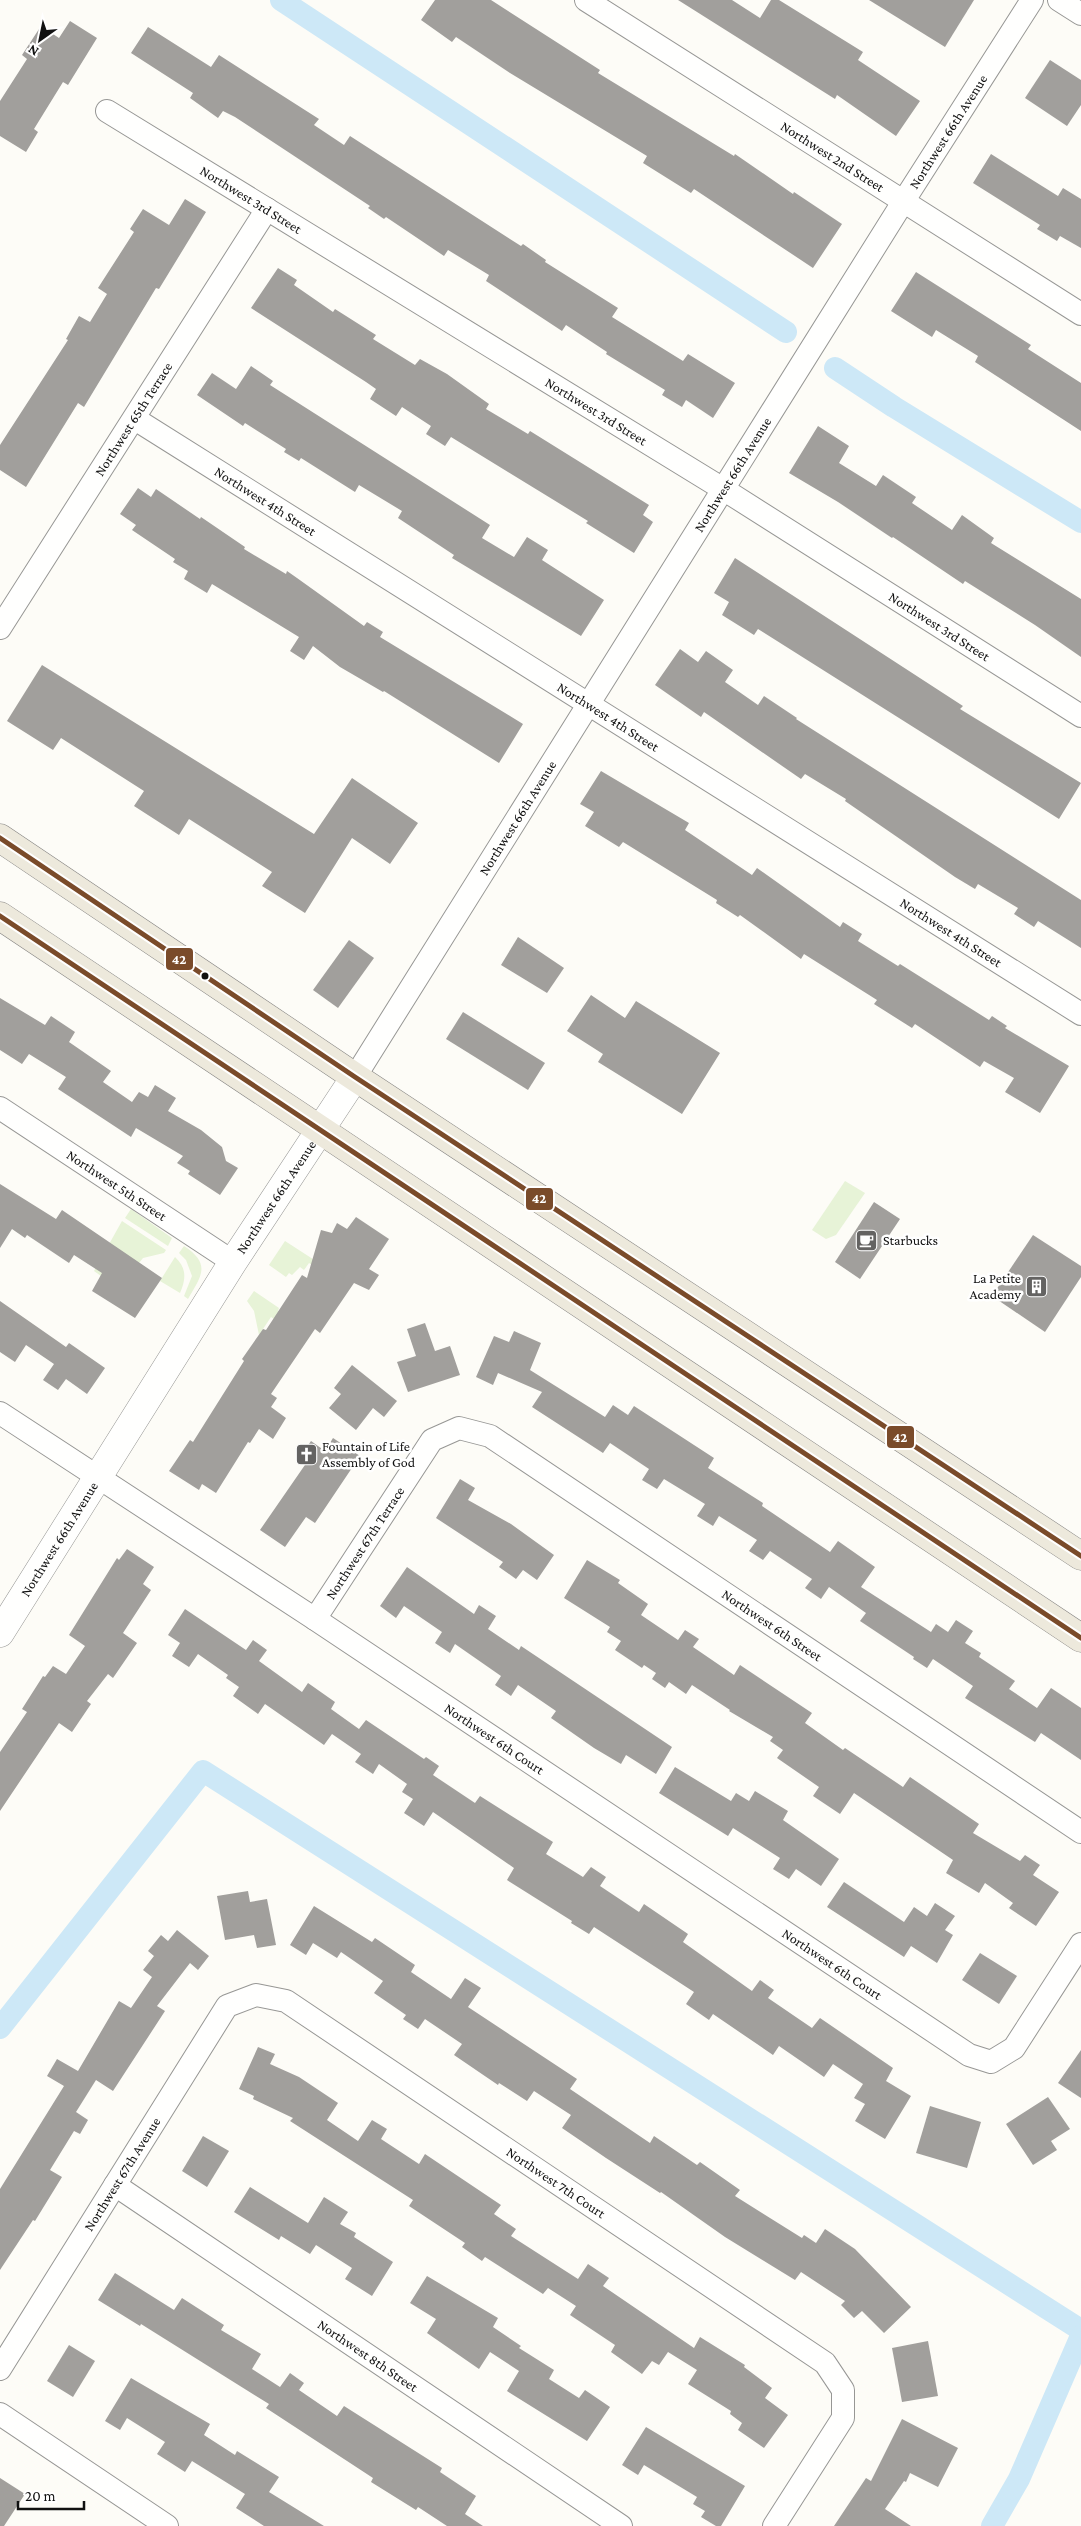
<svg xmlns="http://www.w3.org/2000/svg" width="1081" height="2526" font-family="'Crimson Pro',serif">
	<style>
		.green { fill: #e7f3d7 }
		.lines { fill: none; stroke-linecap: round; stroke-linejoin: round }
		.canal { stroke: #cde8f7; stroke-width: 22 }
		.building { fill: #a19f9c }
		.minor-casing { stroke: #979795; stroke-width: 24 }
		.tertiary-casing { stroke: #979795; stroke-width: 29 }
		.primary-casing { stroke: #858482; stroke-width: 29 }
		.minor { stroke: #fffffe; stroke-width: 22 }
		.tertiary { stroke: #fffffe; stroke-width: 28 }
		.primary { stroke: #ede9dc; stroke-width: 28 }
		.bus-1-casing { stroke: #fff; stroke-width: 9 }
		.bus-1 { stroke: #7a4b2a; stroke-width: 5 }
		.bus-dot { fill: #111; stroke: #fff; stroke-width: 2 }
		.labels { text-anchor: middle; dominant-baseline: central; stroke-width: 5; stroke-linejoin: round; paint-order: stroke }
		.street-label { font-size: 14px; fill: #111; stroke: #fff }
		.poi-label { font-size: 14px; fill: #111; stroke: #fff; text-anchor: start }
		.line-badge { stroke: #fff; stroke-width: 2 }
		.badge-label { font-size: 14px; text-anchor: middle; font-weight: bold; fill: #fff }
	</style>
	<rect width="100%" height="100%" fill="#fdfcf7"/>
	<g class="green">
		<polygon points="845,1181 865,1193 836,1235 826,1239 812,1230"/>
		<polygon points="131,1209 172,1238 168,1246 125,1218"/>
		<polygon points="122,1221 166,1250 164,1253 143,1258 139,1263 101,1276 94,1271"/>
		<polygon points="285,1241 339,1276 337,1281 309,1263 304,1270 300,1267 292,1275 289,1273 286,1277 269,1265"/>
		<path d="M184 1246C211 1264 202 1275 188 1299L184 1296 192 1276 186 1260 179 1253Z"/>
		<path d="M175 1257C187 1268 186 1279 180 1293L160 1281Z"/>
		<polygon points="254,1291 279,1308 278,1311 301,1328 297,1334 271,1317 259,1335 254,1311 247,1301"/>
	</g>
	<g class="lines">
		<g class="canal">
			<polyline points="281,0 786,332"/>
			<polyline points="835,368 894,407 1081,522"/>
			<polyline points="0,2028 203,1771 1081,2330"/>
			<polyline points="992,2526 1019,2479 1081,2336"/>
		</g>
	</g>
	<g class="building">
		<polygon points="435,0 491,0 600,70 598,73 734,156 735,154 793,194 794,192 842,224 813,268 694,189 691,193 643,163 647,156 510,73 456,37 452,42 421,20"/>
		<polygon points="678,0 732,0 760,18 771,0 779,0 863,52 858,60 920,101 896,136 837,95 835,99"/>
		<polygon points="869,0 974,0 945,47"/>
		<polygon points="70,21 97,38 68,85 63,82 34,129 38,132 26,152 0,136 0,101 27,59 22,55 41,26 59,38"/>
		<polygon points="148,27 211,67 219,55 319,119 314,125 344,145 350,136 521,246 523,244 546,260 545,262 618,308 612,317 683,361 688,354 735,383 713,418 686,400 682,407 662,395 665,390 606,354 607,352 566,325 562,331 486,281 489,275 448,250 444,256 386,217 384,219 368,208 370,206 235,117 223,111 218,118 190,98 193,93 131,53"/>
		<polygon points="1050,60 1081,80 1081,105 1067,126 1025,98"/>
		<polygon points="991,154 1058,196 1063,188 1081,199 1081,248 1060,236 1057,241 1037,229 1040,225 973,183"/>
		<polygon points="185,199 206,212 159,289 156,288 84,407 78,403 26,487 0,470 0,445 68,340 66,339 79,316 90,322 107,294 98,288 134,232 130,229 143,209 169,225"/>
		<polygon points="278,268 297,280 294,285 333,312 335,309 376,335 373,339 415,365 420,359 447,374 489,404 486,409 528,434 530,431 649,505 643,515 653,522 634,553 586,523 588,521 451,437 445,446 426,434 431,426 402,407 396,416 370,399 376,389 366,382 251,308"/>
		<polygon points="916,272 1031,345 1028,349 1081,383 1081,431 975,362 978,356 936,330 932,337 891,311"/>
		<polygon points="251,366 273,381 270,385 490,525 482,538 514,557 527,537 548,550 542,560 604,600 581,636 452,558 454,555 398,518 402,511 359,485 355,492 301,458 299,461 284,452 286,449 245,423 243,426 197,395 212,373 236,389"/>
		<polygon points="818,426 849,446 839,463 876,486 883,475 916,497 912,503 952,530 962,515 994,538 991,543 1081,599 1081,657 1035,625 965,581 963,584 893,537 892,538 838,502 789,473"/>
		<polygon points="138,488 151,497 156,489 200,519 201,517 245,547 244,549 286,574 287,571 297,578 364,626 367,622 383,632 380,637 523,724 499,763 384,691 383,692 340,667 313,646 304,660 290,651 299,637 212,584 207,593 184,579 188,571 173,562 175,559 132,530 136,525 120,514"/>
		<polygon points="735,558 963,706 960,709 1081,783 1059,819 758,629 754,635 722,615 729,602 714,593"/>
		<polygon points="680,649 698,662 706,651 733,670 725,682 758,705 764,696 797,718 796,719 1081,900 1081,948 1038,921 1034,927 1014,914 1018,908 978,884 975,889 955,877 845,801 846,799 805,774 801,779 704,712 701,717 655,685"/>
		<polygon points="42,665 314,834 352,778 418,823 390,864 352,838 305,913 262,886 272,872 189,819 179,835 134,806 144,791 61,738 53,750 7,721"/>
		<polygon points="601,771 689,823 685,830 752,875 757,868 840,927 843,922 862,934 858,941 898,966 900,964 989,1020 992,1016 1007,1026 1005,1028 1069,1066 1040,1113 1005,1092 1014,1078 984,1061 980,1067 915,1024 912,1028 874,1004 877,1000 804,954 801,959 740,915 738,917 716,903 717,900 623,842 619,847 585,826 594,812 580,804"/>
		<polygon points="518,937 564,968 547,993 501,965"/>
		<polygon points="349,940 374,958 338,1008 313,990"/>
		<polygon points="591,995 625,1018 636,1001 720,1053 682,1114 598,1062 603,1054 567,1031"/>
		<polygon points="0,998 45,1025 51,1016 75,1032 69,1042 111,1071 103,1082 132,1102 139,1092 148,1097 155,1085 176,1098 168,1111 201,1130 222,1147 226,1161 238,1168 220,1195 188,1174 190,1171 177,1163 183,1156 136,1128 131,1137 58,1089 66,1077 29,1054 22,1064 0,1050"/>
		<polygon points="463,1012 545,1063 528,1090 446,1039"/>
		<polygon points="0,1184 56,1219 62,1210 162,1278 135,1318 92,1291 102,1273 74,1255 69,1263 27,1235 25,1238 12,1229 0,1248"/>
		<polygon points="874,1202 900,1219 860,1279 835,1262"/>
		<polygon points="356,1217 389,1239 369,1269 379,1275 369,1290 354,1283 320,1333 315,1329 271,1394 277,1398 271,1407 286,1418 273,1439 259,1429 250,1443 248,1442 216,1493 202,1484 199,1490 169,1471 190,1440 193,1442 244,1361 242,1359 263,1329 266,1330 302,1275 307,1278 321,1230 332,1233 337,1223 347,1229"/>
		<polygon points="1033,1235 1081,1266 1081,1277 1045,1332 992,1296"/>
		<polygon points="0,1301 66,1347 69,1343 105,1368 87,1394 66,1379 58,1390 43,1380 54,1364 26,1345 15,1362 0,1352"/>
		<polygon points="425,1323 435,1351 450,1346 460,1375 408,1392 397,1362 416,1356 407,1329"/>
		<polygon points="514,1331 541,1343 530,1370 605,1417 613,1405 628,1415 634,1406 714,1458 708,1468 763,1503 762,1506 830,1552 838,1541 875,1567 861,1587 931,1632 936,1624 948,1632 956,1620 973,1631 965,1643 981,1653 979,1657 1015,1681 1009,1689 1037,1708 1051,1688 1081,1708 1081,1760 1041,1733 1035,1742 965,1698 973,1686 933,1659 927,1668 913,1659 914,1657 860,1621 866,1613 829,1587 821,1599 805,1588 812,1579 770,1551 763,1560 749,1551 757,1540 719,1516 713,1526 697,1516 705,1504 664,1479 657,1489 642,1480 649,1469 610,1443 603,1453 532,1407 542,1392 498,1373 493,1385 476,1377 494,1336 509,1342"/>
		<polygon points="352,1365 397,1401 384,1417 373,1408 356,1430 329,1408 341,1394 334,1388"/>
		<polygon points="333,1438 360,1456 315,1523 306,1517 285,1547 260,1530 307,1462 300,1457 311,1441 325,1451"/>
		<polygon points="460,1479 475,1488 468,1500 511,1524 554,1555 537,1580 523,1570 516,1579 499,1567 503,1562 436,1518"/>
		<polygon points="127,1549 154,1567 143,1584 151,1590 123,1633 137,1643 113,1678 108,1674 87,1701 91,1704 72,1732 59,1723 0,1811 0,1752 27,1712 22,1709 43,1676 45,1677 53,1666 66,1674 85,1646 69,1635 117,1558 119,1560"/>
		<polygon points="587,1560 620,1580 618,1583 648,1604 641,1615 678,1640 685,1630 699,1639 693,1647 734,1675 740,1665 812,1713 805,1723 843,1750 845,1748 903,1787 910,1777 979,1824 973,1833 1020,1861 1025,1855 1040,1865 1033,1875 1059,1892 1036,1926 1009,1908 1013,1903 985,1883 979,1893 946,1873 953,1860 854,1793 840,1814 813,1796 819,1787 777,1758 783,1750 770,1741 773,1737 729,1711 730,1710 692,1685 686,1694 669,1682 665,1688 652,1679 656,1673 644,1665 642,1668 615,1650 621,1641 607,1632 610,1627 564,1598"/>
		<polygon points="407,1567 474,1614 479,1605 496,1616 488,1629 519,1650 521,1646 672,1747 656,1774 626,1755 621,1764 594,1748 551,1718 556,1711 518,1685 511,1696 495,1685 501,1676 455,1644 450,1653 435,1643 442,1632 404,1606 396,1618 380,1606"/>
		<polygon points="185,1609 246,1650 253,1640 267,1650 259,1661 302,1692 308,1683 335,1702 331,1709 359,1729 366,1720 424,1759 426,1757 439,1766 433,1775 475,1803 480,1796 553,1842 546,1854 583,1877 591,1867 606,1877 600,1886 639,1912 644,1904 688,1934 683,1942 752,1991 760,1980 774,1990 768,1998 812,2028 820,2018 893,2068 886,2081 911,2096 885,2139 855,2121 865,2104 854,2098 863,2084 833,2064 824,2077 779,2046 773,2055 713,2014 709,2020 686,2004 694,1992 594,1927 589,1934 571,1923 572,1921 507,1880 514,1868 433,1812 424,1826 404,1813 413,1799 402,1792 407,1784 379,1764 373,1774 355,1762 361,1754 332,1734 324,1745 265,1704 258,1714 233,1696 239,1687 226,1678 228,1675 198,1654 189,1667 172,1656 180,1643 168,1635"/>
		<polygon points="675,1767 731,1801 736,1793 749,1801 755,1791 788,1811 783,1820 839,1859 821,1886 796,1869 789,1879 773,1869 780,1858 733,1828 728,1836 659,1793"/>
		<polygon points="844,1882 904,1922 914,1907 927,1916 935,1903 955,1916 945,1930 953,1935 937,1963 911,1946 904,1957 827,1907"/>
		<polygon points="248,1891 250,1902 267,1899 276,1945 257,1948 254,1935 225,1940 217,1896"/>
		<polygon points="314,1906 372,1942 375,1938 415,1965 411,1972 451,1999 465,1978 481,1988 468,2007 577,2079 570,2089 650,2143 654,2136 697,2165 700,2162 740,2190 735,2196 802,2238 804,2235 816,2243 825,2229 855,2249 911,2307 884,2333 862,2311 854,2318 841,2305 845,2301 801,2272 795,2280 725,2237 661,2192 660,2193 606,2158 562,2128 571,2115 534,2091 527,2101 499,2083 498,2085 454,2055 462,2044 425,2019 418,2029 403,2019 406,2015 374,1993 383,1981 341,1952 337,1958 313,1943 306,1955 290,1945"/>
		<polygon points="177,1930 209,1956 198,1970 190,1963 157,2006 165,2011 113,2091 96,2080 76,2112 88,2120 80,2134 74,2131 50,2170 62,2177 35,2221 33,2220 0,2270 0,2189 64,2086 47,2076 57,2059 78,2071 119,2001 131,2008 152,1977 143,1970 154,1956 148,1951 161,1935 168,1941"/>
		<polygon points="980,1953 1017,1976 999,2004 962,1980"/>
		<polygon points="258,2047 275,2054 270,2064 299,2077 338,2103 327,2120 358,2141 372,2120 387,2129 381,2139 419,2164 425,2154 501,2205 494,2214 516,2229 511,2236 578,2279 588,2264 609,2278 603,2286 694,2348 700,2337 745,2365 744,2367 772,2388 765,2398 788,2415 764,2448 738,2430 742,2423 730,2414 731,2411 688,2384 697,2370 668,2352 659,2365 652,2361 642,2374 611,2352 615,2345 570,2315 576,2306 548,2288 543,2294 485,2257 482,2261 462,2247 465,2243 409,2206 413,2200 290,2121 293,2118 253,2099 254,2096 239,2089"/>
		<polygon points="1081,2050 1081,2098 1058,2083"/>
		<polygon points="1048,2097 1070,2129 1051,2141 1057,2150 1033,2165 1006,2124"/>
		<polygon points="930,2106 981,2122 967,2168 916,2153"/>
		<polygon points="203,2136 229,2151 207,2187 182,2171"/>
		<polygon points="250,2187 308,2223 324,2197 348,2212 340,2224 356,2233 354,2237 393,2262 372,2296 345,2279 352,2268 316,2245 310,2254 281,2236 279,2240 234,2212"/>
		<polygon points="115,2273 174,2310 182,2298 224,2325 221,2330 261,2354 252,2369 280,2387 290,2373 304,2383 299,2390 337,2416 344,2406 442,2468 440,2472 476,2496 465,2514 483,2526 447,2526 418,2507 416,2510 371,2482 373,2478 266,2408 269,2404 141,2324 140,2326 98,2300"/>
		<polygon points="427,2276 498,2318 493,2327 521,2346 519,2348 554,2370 549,2379 579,2398 585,2390 610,2407 587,2441 507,2391 519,2371 490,2352 479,2369 427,2333 436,2319 410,2303"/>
		<polygon points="928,2341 938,2396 902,2402 892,2348"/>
		<polygon points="69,2345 95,2361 73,2397 47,2381"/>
		<polygon points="131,2378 210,2424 204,2435 235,2455 237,2451 279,2477 269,2492 324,2526 264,2526 236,2508 245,2494 192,2461 185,2472 157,2454 165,2442 127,2418 120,2430 105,2421"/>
		<polygon points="902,2419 958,2448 938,2487 910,2473 906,2482 904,2481 885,2509 911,2526 834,2526 866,2478 871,2481"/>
		<polygon points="646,2427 745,2486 721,2526 716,2526 701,2517 705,2511 693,2504 697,2497 644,2465 638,2475 622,2465"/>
		<polygon points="0,2478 25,2494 4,2526 0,2526"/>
	</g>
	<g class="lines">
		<defs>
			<g id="minor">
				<path id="s1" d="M586 0 1081 314"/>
				<polyline points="1059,0 1081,14"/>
				<path id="s2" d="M107 111 723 489 1081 716"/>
				<path id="s3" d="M135 419 1081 1014"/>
				<path id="s4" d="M0 628 267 209"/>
				<path id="s5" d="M355 1077 903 202 1032 0"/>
				<path id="s6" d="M0 1108 233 1262"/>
				<path id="s7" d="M0 1413 315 1619 969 2055 991 2062 1014 2048 1081 1944"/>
				<path id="s8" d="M315 1619 432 1440 459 1428 490 1436 1081 1832"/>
				<path id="s9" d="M115 2185 621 2526"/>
				<path id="s10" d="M0 2369 227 2006 256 1995 286 2001 825 2363 843 2390V2418L774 2526"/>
				<polyline points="0,2414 167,2526"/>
			</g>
			<g id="tertiary">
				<path id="s11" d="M0 1633 233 1262 355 1077"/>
			</g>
			<g id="primary">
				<polyline points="0,838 355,1077 1081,1556"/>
				<polyline points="0,916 1081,1638"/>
			</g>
		</defs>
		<use href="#minor" class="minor-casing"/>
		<use href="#tertiary" class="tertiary-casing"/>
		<use href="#primary" class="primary-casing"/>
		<use href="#minor" class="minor"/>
		<use href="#tertiary" class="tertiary"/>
		<use href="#primary" class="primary"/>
		<defs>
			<g id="bus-1">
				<polyline points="0,838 355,1077 1081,1556"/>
				<polyline points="0,916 1081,1638"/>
			</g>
		</defs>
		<use href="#bus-1" class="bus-1-casing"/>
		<use href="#bus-1" class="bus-1"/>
	</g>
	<defs>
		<symbol id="cafe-square" viewBox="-11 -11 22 22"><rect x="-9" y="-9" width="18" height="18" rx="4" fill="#646362" stroke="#fff"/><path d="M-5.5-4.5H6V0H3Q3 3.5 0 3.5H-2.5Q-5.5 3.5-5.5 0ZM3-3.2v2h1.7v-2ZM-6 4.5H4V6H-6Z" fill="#fff"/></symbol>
		<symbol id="building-square" viewBox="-11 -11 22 22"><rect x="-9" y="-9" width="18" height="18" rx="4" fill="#646362" stroke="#fff"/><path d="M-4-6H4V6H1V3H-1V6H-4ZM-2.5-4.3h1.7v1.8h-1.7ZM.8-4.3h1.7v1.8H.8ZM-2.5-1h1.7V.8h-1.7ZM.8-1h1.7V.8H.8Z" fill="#fff"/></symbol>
		<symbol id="church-square" viewBox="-11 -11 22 22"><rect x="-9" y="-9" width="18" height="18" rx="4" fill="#646362" stroke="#fff"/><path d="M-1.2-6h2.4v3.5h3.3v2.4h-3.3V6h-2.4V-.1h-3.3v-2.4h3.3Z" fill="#fff"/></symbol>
	</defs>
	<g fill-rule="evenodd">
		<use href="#cafe-square" x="854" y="1228" width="25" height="25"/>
		<use href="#building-square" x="1024" y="1274" width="25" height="25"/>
		<use href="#church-square" x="294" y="1442" width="25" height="25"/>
	</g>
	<circle class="bus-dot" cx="205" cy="976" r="4.5"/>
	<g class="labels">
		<g class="street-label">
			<text stroke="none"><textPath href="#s5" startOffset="1116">Northwest 66th Avenue</textPath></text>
			<text stroke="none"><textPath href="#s1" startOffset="292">Northwest 2nd Street</textPath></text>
			<text stroke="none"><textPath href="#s2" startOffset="169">Northwest 3rd Street</textPath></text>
			<text stroke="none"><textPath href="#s2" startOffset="574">Northwest 3rd Street</textPath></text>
			<text stroke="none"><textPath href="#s4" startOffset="248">Northwest 65th Terrace</textPath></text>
			<text stroke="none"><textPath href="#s5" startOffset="711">Northwest 66th Avenue</textPath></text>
			<text stroke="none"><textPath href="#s3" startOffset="154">Northwest 4th Street</textPath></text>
			<text stroke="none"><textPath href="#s2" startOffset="979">Northwest 3rd Street</textPath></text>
			<text stroke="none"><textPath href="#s3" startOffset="559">Northwest 4th Street</textPath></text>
			<text stroke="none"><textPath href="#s5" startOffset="306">Northwest 66th Avenue</textPath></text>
			<text stroke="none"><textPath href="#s3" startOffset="964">Northwest 4th Street</textPath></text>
			<text stroke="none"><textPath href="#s6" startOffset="140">Northwest 5th Street</textPath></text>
			<text stroke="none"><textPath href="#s11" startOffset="516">Northwest 66th Avenue</textPath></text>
			<text stroke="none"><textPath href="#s11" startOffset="111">Northwest 66th Avenue</textPath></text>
			<text stroke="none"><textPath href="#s8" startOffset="91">Northwest 67th Terrace</textPath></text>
			<text stroke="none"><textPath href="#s8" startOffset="615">Northwest 6th Street</textPath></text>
			<text stroke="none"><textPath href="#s7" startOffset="592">Northwest 6th Court</textPath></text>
			<text stroke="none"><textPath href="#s7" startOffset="998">Northwest 6th Court</textPath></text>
			<text stroke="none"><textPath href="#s10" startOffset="230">Northwest 67th Avenue</textPath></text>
			<text stroke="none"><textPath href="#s10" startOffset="815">Northwest 7th Court</textPath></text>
			<text stroke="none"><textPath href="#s9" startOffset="305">Northwest 8th Street</textPath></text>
		</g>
		<g class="poi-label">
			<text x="883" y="1240">Starbucks</text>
			<text x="1021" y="1278" text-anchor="end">La Petite<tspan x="1021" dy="16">Academy</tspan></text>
			<text x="322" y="1446">Fountain of Life<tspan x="322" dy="16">Assembly of God</tspan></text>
		</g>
	</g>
	<g class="line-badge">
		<rect x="165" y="947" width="29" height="24" rx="5" fill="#7a4b2a"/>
		<rect x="525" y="1187" width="29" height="24" rx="5" fill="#7a4b2a"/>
		<rect x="886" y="1425" width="29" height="24" rx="5" fill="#7a4b2a"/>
	</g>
	<g class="badge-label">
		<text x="179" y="964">42</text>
		<text x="539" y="1203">42</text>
		<text x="900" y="1442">42</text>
	</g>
	<g transform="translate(40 40) rotate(213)" stroke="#ffffff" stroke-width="4" paint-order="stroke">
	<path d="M0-4L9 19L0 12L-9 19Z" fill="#111111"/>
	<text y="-8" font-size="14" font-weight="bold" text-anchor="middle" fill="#111111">N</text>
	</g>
	<path d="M18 2501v8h66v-8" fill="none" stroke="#111111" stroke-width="2.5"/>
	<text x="25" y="2501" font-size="15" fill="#111111" stroke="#ffffff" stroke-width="4" paint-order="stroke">20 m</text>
</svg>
